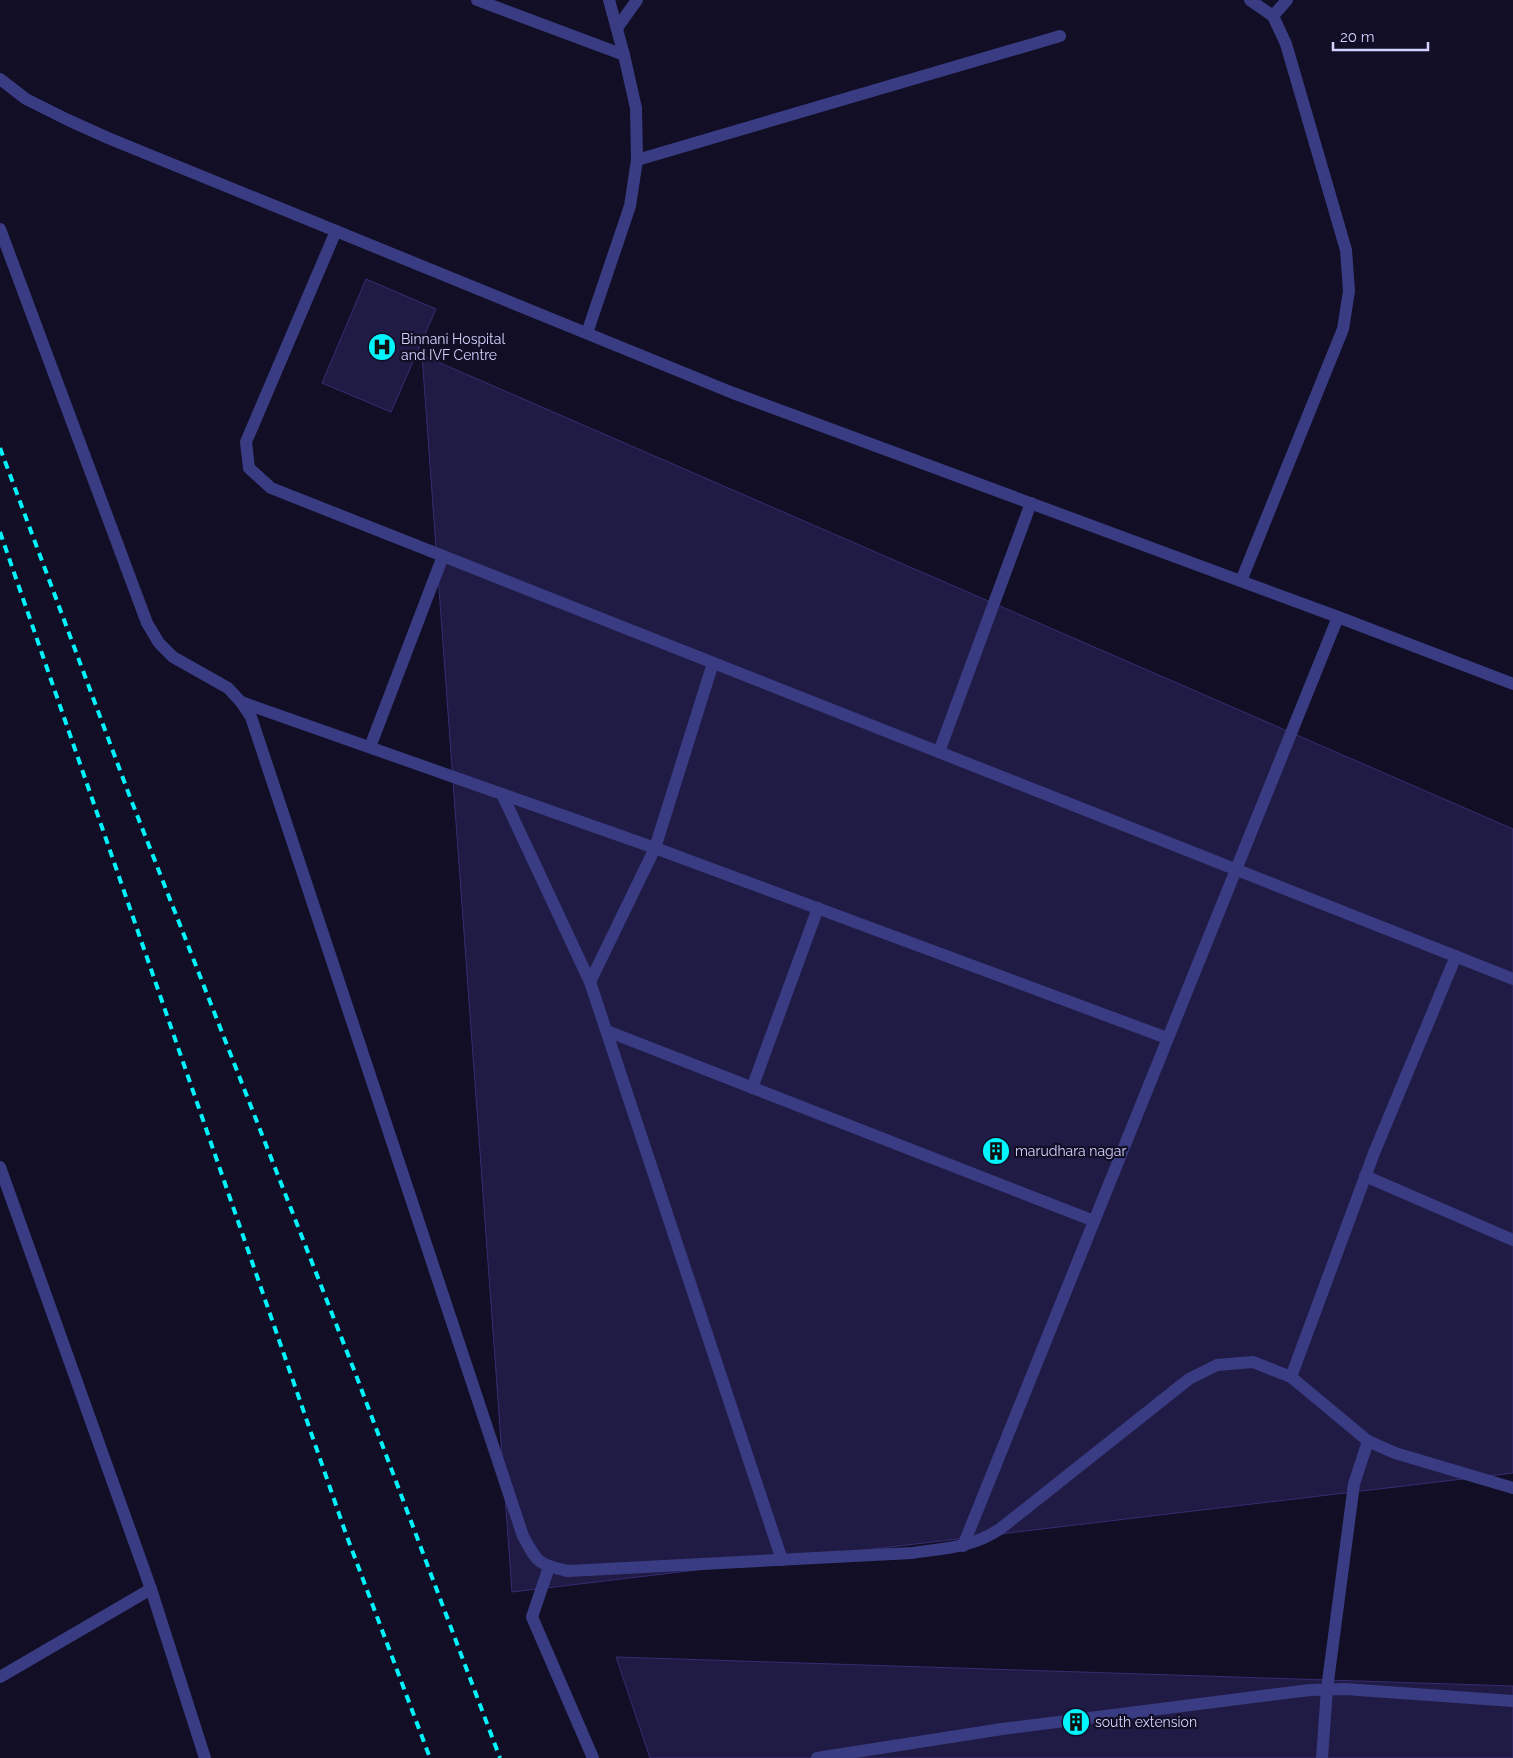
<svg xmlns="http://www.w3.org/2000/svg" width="1513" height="1758" font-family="Raleway,sans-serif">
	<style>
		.building { fill: #201b45; stroke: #362d71 }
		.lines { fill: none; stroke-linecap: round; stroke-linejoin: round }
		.minor { stroke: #3a3c83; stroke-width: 12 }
		.rail { stroke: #01f4fc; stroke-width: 4; stroke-dasharray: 8 6; stroke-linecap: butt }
		.labels { text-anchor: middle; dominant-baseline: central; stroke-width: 4.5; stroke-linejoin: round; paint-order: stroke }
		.poi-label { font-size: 14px; fill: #d4d2ff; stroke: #110e25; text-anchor: start }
	</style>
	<rect width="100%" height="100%" fill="#110e25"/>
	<g class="building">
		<polygon points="366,279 436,309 391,412 322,383"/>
		<polygon points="422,355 1513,829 1513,1473 512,1592"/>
		<polygon points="616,1657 1513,1686 1513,1758 650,1758"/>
	</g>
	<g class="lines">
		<g class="minor">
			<polyline points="477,0 624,55"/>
			<polyline points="1273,16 1287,0"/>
			<polyline points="617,28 637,0"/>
			<polyline points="0,79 26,99 68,120 108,138 733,393 1338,617 1513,684"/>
			<polyline points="637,160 1060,36"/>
			<path d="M0 229 147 623 159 643 173 657 228 688 241 702 251 717 523 1536C537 1562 538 1565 568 1571L912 1553C945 1548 971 1548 1000 1529L1189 1379 1217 1365 1253 1362 1291 1377 1368 1441 1395 1453 1513 1488"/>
			<polyline points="336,231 246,442 249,468 271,488 1513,979"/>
			<polyline points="587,333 630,206 637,160 636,108 624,55 609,0"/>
			<polyline points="1241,581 1343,329 1349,291 1346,250 1286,44 1273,16 1250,0"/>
			<polyline points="241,702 655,848 1167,1038"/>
			<polyline points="370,747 443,556"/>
			<polyline points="939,752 1031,503"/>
			<polyline points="502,794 590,982 782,1560"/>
			<polyline points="590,982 655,848 713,663"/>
			<polyline points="607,1031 1094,1221"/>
			<polyline points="752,1088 818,908"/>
			<polyline points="0,1167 151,1589 205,1758"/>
			<polyline points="1365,1176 1513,1240"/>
			<polyline points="1291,1377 1374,1153 1456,956"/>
			<polyline points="963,1546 1338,617"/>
			<polyline points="549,1567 532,1617 593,1758"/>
			<polyline points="0,1677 151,1589"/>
			<polyline points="817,1758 1002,1729 1310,1690 1345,1689 1513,1701"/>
			<polyline points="1322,1758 1327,1689 1354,1484 1368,1441"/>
		</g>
		<g class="rail">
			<polyline points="0,448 130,797 356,1375 500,1758"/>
			<polyline points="0,532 346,1534 430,1758"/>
		</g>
	</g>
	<defs>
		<symbol id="hospital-disc" viewBox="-11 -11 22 22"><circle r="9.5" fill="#01f4fc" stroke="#110e25"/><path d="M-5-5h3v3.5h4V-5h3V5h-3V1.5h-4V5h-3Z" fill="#111"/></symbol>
		<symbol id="building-disc" viewBox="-11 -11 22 22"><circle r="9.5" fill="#01f4fc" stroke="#110e25"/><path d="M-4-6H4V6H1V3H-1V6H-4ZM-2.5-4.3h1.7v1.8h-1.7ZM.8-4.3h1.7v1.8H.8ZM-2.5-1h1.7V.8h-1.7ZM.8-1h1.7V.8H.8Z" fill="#111"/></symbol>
	</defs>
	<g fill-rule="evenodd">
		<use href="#hospital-disc" x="366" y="331" width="32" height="32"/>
		<use href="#building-disc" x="980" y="1135" width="32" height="32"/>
		<use href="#building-disc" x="1060" y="1706" width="32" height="32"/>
	</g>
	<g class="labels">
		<g class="poi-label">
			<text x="401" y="339">Binnani Hospital<tspan x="401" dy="16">and IVF Centre</tspan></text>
			<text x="1015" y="1151">marudhara nagar</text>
			<text x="1095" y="1722">south extension</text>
		</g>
	</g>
	<path d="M1333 42v8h95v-8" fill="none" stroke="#d4d2ff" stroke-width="2.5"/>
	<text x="1340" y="42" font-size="15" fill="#d4d2ff" stroke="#110e25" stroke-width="4" paint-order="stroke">20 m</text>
</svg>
